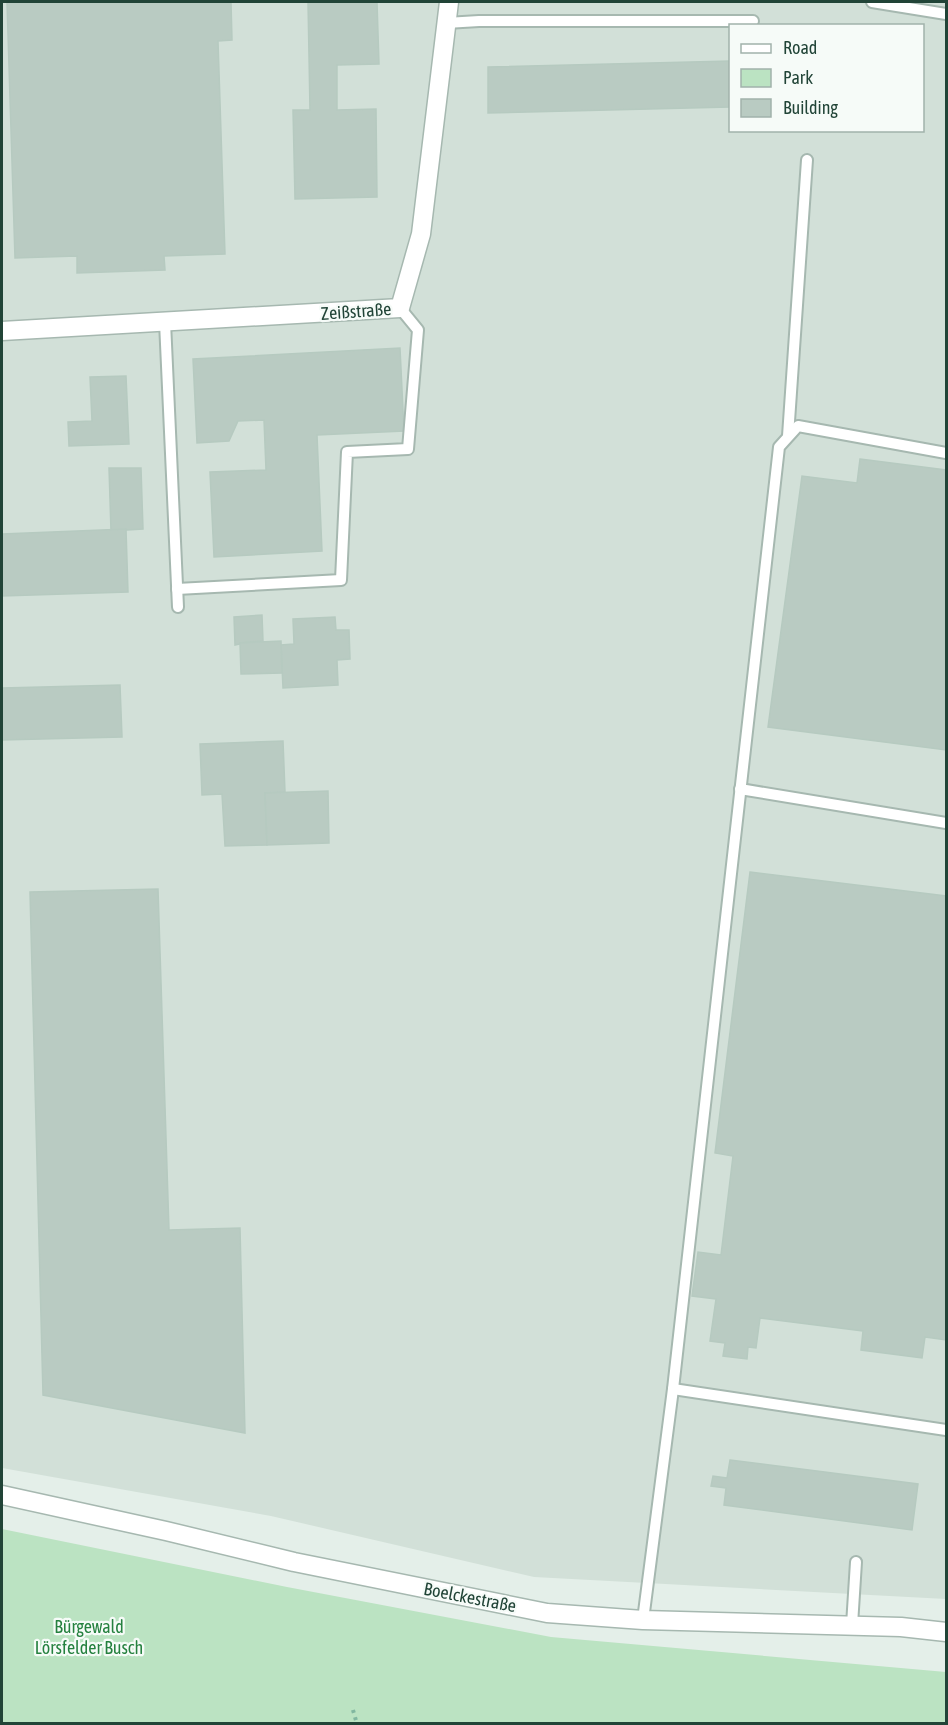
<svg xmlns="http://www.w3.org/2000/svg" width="948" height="1725" font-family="'Asap Condensed',sans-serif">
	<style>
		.built { fill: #d2e0d8; fill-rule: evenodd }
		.green { fill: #bbe3c2 }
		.building { fill: #b9cbc2; stroke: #b6cac0; stroke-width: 1.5 }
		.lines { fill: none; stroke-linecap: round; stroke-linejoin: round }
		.service-casing { stroke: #a6b8b0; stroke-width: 14 }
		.minor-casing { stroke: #a6b8b0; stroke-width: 21 }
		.path { stroke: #81b7a0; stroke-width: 4; stroke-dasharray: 3 4.5; stroke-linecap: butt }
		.service { stroke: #fff; stroke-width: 10 }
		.minor { stroke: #fff; stroke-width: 18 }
		.labels { text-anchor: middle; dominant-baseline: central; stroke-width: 4.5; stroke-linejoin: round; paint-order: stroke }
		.street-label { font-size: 18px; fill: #214437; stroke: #f6fbf8 }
		.park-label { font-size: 18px; fill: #25813f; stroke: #f6fbf8 }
	</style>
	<rect width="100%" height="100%" fill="#e4efe9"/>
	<path class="built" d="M2 2H946V1599L534 1577 271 1516 2 1468ZM730 26H922V130H730Z"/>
	<polygon class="green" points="2,1529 287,1587 551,1637 946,1672 946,1723 2,1723"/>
	<g class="building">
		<polygon points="7,2 231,2 232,40 218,41 225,254 164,256 165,270 77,273 77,256 15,258"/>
		<polygon points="308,2 377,2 379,64 337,65 337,110 376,109 377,197 295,199 293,110 310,110"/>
		<polygon points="730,61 730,107 488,113 488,67"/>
		<polygon points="400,348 404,431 317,435 322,551 214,557 210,472 266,470 264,420 238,421 229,441 197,443 193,359"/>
		<polygon points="126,376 129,444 69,446 68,422 92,421 90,377"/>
		<polygon points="860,459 946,470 946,750 768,727 802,476 857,483"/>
		<polygon points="109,468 141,468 143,529 111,531"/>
		<polygon points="126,529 128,592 2,596 2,534"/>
		<polygon points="262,615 263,641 240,643 240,644 235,645 234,617"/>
		<polygon points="335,617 336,630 349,630 350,659 337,660 338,685 283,688 281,645 294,644 293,619"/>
		<polygon points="281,641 282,673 241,674 240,643"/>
		<polygon points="120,685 122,737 2,740 2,688"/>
		<polygon points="283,741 285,792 265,793 267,845 225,846 222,794 202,795 200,744"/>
		<polygon points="328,791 329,843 267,845 265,793"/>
		<polygon points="750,872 946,896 946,1340 925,1337 922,1358 861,1350 863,1331 760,1318 756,1348 748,1347 747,1359 723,1356 725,1343 710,1341 716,1299 692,1296 698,1252 721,1255 733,1156 715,1153"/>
		<polygon points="158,889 169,1230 240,1228 245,1433 43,1395 30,892"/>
		<polygon points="730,1460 918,1484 912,1530 724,1505 726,1488 711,1486 713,1476 727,1478"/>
	</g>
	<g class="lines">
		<defs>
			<g id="service">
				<polyline points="872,2 946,14"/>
				<polyline points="446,23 479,21 753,21"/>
				<polyline points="165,322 178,607"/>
				<polyline points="788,436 807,160"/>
				<polyline points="177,589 341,580 347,452 408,449 418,330 400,308"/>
				<polyline points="740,789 946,823"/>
				<polyline points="673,1389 946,1430"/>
				<polyline points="643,1620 673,1389 779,447 798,426 946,453"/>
				<polyline points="852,1625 856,1562"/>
			</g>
			<g id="minor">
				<polyline points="2,331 400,308 421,234 449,2"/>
				<polyline points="2,1495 166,1531 294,1562 547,1613 643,1620 901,1627 946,1632"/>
			</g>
		</defs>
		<use href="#service" class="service-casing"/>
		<use href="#minor" class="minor-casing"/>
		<polyline class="path" points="353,1710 357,1724"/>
		<use href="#service" class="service"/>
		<use href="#minor" class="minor"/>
	</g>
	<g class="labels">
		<g class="street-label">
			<text transform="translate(356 311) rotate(-4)">Zeißstraße</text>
			<text transform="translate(470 1597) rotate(11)">Boelckestraße</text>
		</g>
		<g class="park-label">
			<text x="89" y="1626">Bürgewald<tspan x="89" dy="21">Lörsfelder Busch</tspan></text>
		</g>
	</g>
	<rect width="948" height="1725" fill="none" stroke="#214437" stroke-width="6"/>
	<rect x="729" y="24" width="195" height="108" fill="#f6fbf8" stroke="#a1b2ab" stroke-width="1.5"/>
	<rect x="741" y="44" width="30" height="9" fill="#ffffff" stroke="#a1b2ab" stroke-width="1.5"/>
	<text x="783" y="54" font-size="18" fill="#214437">Road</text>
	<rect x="741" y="69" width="30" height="18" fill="#bbe3c2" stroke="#a1b2ab" stroke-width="1.5"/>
	<text x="783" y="84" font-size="18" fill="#214437">Park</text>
	<rect x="741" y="99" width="30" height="18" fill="#b9cbc2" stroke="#a1b2ab" stroke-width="1.5"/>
	<text x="783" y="114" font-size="18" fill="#214437">Building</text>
</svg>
